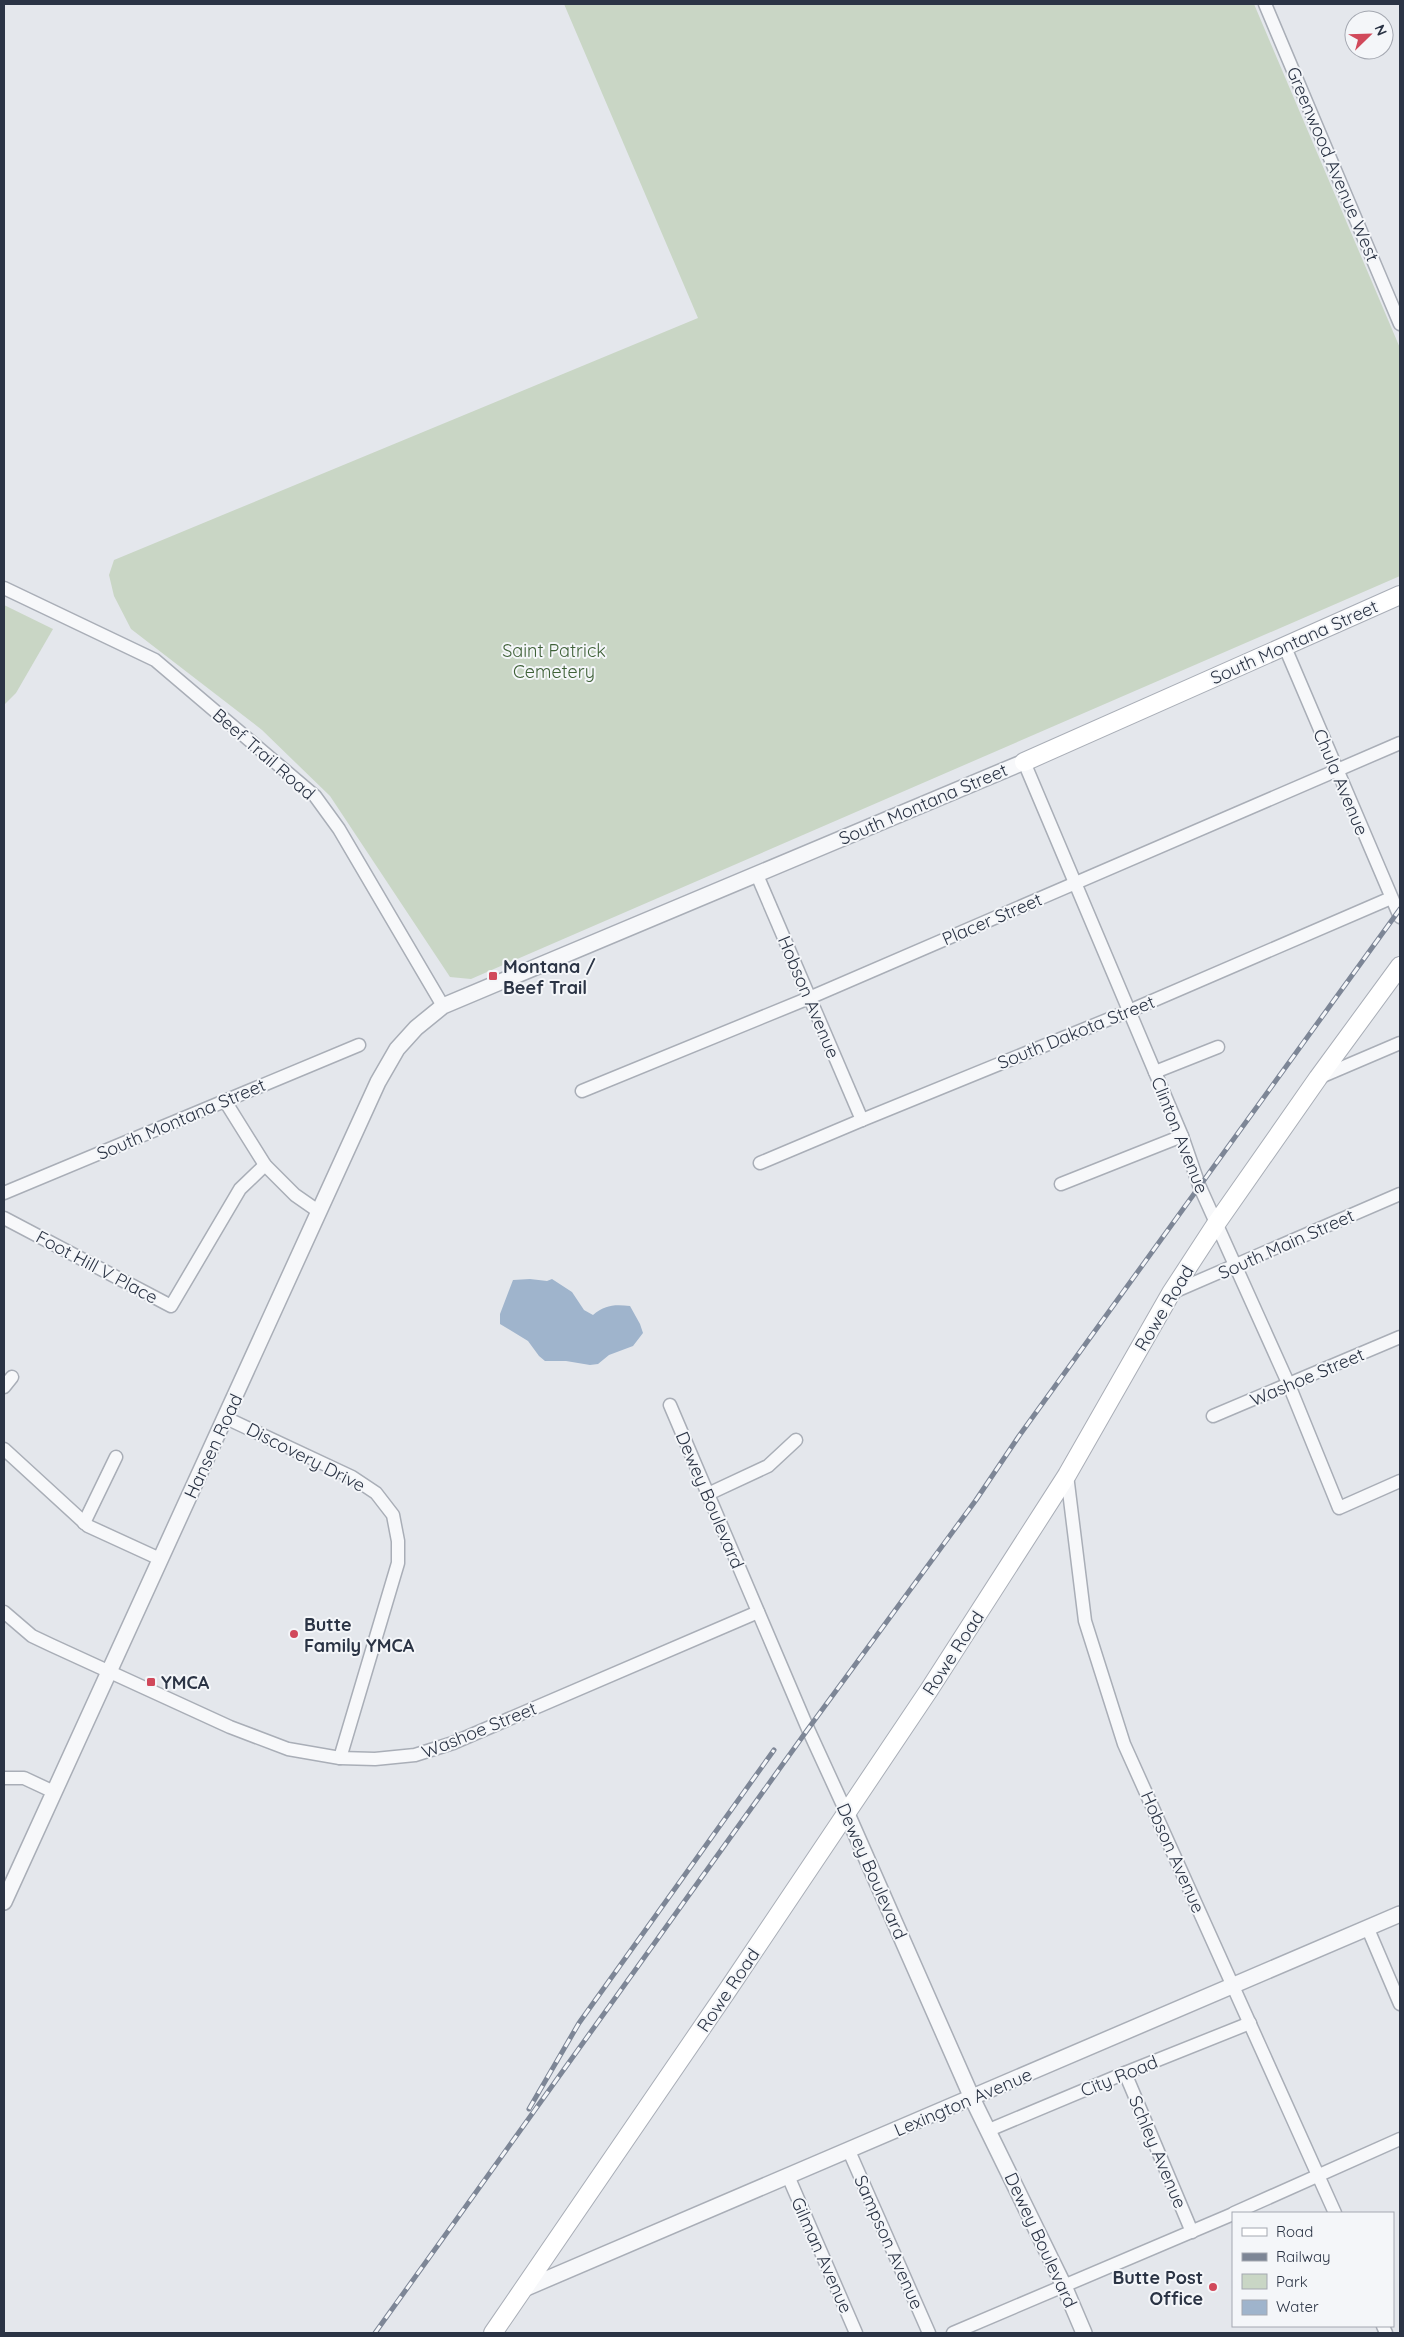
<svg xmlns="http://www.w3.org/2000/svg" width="1404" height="2337" font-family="Quicksand,sans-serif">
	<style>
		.green { fill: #c9d6c5 }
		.water { fill: #9fb4cc }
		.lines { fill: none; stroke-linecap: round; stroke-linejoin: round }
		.minor-casing { stroke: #a9aeb7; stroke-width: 15 }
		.tertiary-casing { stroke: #a9aeb7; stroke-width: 18 }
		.secondary-casing { stroke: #a9aeb7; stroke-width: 20 }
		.minor { stroke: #f7f8fa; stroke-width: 12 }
		.tertiary { stroke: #f7f8fa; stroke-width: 15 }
		.secondary { stroke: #fff; stroke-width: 18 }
		.rail-casing { stroke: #7d8696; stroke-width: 5 }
		.rail { stroke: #f4f6f9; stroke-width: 3; stroke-dasharray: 9; stroke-linecap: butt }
		.poi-dot { fill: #d1495b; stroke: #f4f6f9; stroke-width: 2 }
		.labels { text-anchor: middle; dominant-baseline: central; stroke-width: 4; stroke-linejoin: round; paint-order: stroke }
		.street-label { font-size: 18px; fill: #2b3445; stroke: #f4f6f9 }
		.park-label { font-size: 18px; fill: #3f6138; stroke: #f4f6f9 }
		.poi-label { font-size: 18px; font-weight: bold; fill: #2b3445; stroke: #f4f6f9; text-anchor: start }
	</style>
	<rect width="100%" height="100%" fill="#e4e7ec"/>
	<g class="green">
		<polygon points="564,4 1254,4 1400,348 1400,576 471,979 450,977 330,796 262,730 131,629 114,596 109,575 114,560 698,318"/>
		<polygon points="4,605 53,629 16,693 4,705"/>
	</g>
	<path class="water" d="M530 1279 547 1281 552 1279 572 1292 584 1310 593 1315C604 1305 615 1304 630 1306L640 1324 643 1333 633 1346 609 1355 598 1364 590 1365 566 1361H545L539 1356 528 1341 500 1324V1314L513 1280Z"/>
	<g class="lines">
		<defs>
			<g id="minor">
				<polyline points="1265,4 1400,324"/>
				<polyline points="4,588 155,660 315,796 339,829 443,1006"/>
				<polyline points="1284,645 1400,917"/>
				<polyline points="1024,762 1182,1136 1199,1185 1289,1385 1339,1508 1400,1481"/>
				<polyline points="757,875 862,1120"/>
				<polyline points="1155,1072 1218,1047"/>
				<polyline points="1318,1078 1400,1043"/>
				<polyline points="582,1091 809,998 1400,743"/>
				<polyline points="225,1101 265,1165 295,1195 318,1211"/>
				<polyline points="760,1163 862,1120 1129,1011 1391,898"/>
				<polyline points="1061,1184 1182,1136"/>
				<polyline points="4,1193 359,1045"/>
				<polyline points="4,1218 171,1306 240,1189 265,1165"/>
				<polyline points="1171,1293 1400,1194"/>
				<polyline points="4,1387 12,1377"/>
				<polyline points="670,1405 808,1729 847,1814"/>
				<polyline points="1213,1416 1400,1337"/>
				<polyline points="226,1418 352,1477 376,1493 393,1515 398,1541 398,1563 340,1758"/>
				<polyline points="4,1449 88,1526 160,1559"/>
				<polyline points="1067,1475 1085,1621 1124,1744 1335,2213"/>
				<polyline points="708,1494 768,1466 796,1440"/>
				<polyline points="84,1523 116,1457"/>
				<polyline points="4,1612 32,1636 51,1645 230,1727 288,1749 340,1758 375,1759 415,1755 453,1743 758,1612"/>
				<polyline points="4,1778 24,1778 54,1792"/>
				<polyline points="1368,1929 1400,2004"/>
				<polyline points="1125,2073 1192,2232"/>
				<polyline points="989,2130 1125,2073 1250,2023"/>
				<polyline points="849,2151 929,2333"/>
				<polyline points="788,2176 856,2333"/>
				<polyline points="1234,2213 1400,2139"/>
				<polyline points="1383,2326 1386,2333"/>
				<polyline points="953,2333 1233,2214"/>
			</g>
			<g id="tertiary">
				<polyline points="847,1814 972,2098 1064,2286 1084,2333"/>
				<polyline points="4,1902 378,1082 397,1049 416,1028 443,1006 1024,762"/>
				<polyline points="526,2288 1400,1914"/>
			</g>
			<g id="secondary">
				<polyline points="1024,762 1400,595"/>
				<polyline points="493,2333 727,1991 929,1690 1067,1475 1171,1293 1216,1224 1318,1078 1400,966"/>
			</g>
		</defs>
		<use href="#minor" class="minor-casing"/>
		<use href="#tertiary" class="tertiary-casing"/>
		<use href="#secondary" class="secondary-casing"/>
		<use href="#minor" class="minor"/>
		<use href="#tertiary" class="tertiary"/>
		<use href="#secondary" class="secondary"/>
		<defs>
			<g id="rail">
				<polyline points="529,2109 579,2023 774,1750"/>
				<polyline points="375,2333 808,1729 976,1500 1019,1436 1400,909"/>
			</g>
		</defs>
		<use href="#rail" class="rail-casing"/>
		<use href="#rail" class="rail"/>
	</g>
	<g class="poi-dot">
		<rect x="488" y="971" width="10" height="10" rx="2.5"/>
		<circle cx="294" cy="1634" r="5"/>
		<rect x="146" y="1677" width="10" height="10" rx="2.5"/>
		<circle cx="1213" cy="2287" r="5"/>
	</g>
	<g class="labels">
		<g class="street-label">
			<text transform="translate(1333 164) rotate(67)">Greenwood Avenue West</text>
			<text transform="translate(1294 642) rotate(-24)">South Montana Street</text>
			<text transform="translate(264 754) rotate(41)">Beef Trail Road</text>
			<text transform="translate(1341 782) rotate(67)">Chula Avenue</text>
			<text transform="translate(923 804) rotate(-23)">South Montana Street</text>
			<text transform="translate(992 919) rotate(-23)">Placer Street</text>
			<text transform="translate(809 997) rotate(67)">Hobson Avenue</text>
			<text transform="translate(1076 1032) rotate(-22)">South Dakota Street</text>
			<text transform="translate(181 1119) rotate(-23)">South Montana Street</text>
			<text transform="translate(1180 1135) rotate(68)">Clinton Avenue</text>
			<text transform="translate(1286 1244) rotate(-24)">South Main Street</text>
			<text transform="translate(97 1267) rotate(28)">Foot Hill V Place</text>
			<text transform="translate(1164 1308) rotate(-59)">Rowe Road</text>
			<text transform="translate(1307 1377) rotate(-23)">Washoe Street</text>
			<text transform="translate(213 1446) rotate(-65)">Hansen Road</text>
			<text transform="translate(306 1457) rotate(27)">Discovery Drive</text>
			<text transform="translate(710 1500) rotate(67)">Dewey Boulevard</text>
			<text transform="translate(953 1653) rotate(-57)">Rowe Road</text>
			<text transform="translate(479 1730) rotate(-22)">Washoe Street</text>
			<text transform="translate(1173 1852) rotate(66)">Hobson Avenue</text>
			<text transform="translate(872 1871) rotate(66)">Dewey Boulevard</text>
			<text transform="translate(728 1990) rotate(-56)">Rowe Road</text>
			<text transform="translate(1119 2076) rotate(-22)">City Road</text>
			<text transform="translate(963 2102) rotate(-23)">Lexington Avenue</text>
			<text transform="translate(1158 2152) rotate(67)">Schley Avenue</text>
			<text transform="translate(1041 2240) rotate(65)">Dewey Boulevard</text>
			<text transform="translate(889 2242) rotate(66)">Sampson Avenue</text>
			<text transform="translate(822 2255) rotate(66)">Gilman Avenue</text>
		</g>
		<g class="park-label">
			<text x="554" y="650">Saint Patrick<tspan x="554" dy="21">Cemetery</tspan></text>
		</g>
		<g class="poi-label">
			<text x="503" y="966">Montana /<tspan x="503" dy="21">Beef Trail</tspan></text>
			<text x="304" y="1624">Butte<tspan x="304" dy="21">Family YMCA</tspan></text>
			<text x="161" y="1682">YMCA</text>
			<text x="1203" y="2277" text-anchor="end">Butte Post<tspan x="1203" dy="21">Office</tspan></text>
		</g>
	</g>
	<rect width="1404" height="2337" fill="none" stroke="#2b3445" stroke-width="10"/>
	<rect x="1232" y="2212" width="162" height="115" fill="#f4f6f9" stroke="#a4a8b1"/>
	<rect x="1242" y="2228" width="25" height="8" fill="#ffffff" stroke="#a4a8b1"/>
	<text x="1276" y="2237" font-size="15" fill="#2b3445">Road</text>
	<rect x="1242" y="2253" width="25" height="8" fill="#7d8696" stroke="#a4a8b1"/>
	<text x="1276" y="2262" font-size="15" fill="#2b3445">Railway</text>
	<rect x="1242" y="2274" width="25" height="15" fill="#c9d6c5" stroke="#a4a8b1"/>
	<text x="1276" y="2287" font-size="15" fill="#2b3445">Park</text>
	<rect x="1242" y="2300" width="25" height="15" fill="#9fb4cc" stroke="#a4a8b1"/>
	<text x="1276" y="2312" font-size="15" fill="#2b3445">Water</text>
	<g transform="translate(1369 35) rotate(67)"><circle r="24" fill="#f4f6f9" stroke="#a4a8b1"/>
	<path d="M0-4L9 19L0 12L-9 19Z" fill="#d1495b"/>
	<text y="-8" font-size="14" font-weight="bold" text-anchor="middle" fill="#2b3445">N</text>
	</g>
</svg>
